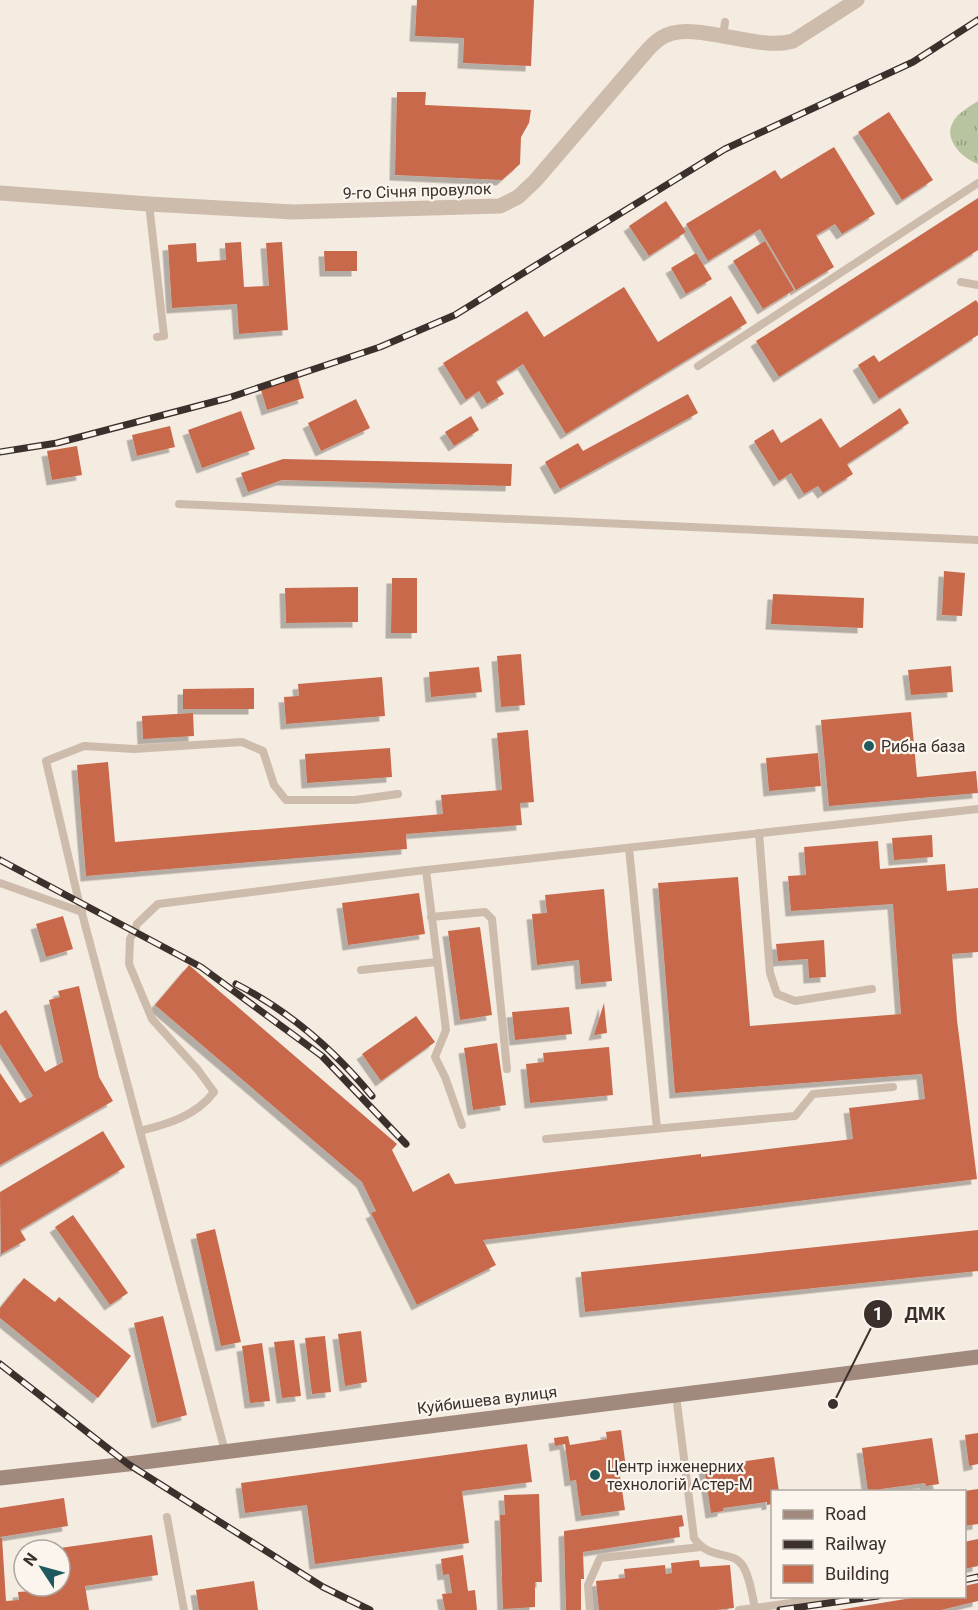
<svg xmlns="http://www.w3.org/2000/svg" width="978" height="1610" font-family="Roboto,sans-serif">
	<style>
		.grass { fill: url(#grass-tufts) }
		.building { fill: #c8694b; filter: url(#shadow) }
		.lines { fill: none; stroke-linecap: round; stroke-linejoin: round }
		.service { stroke: #cdbbac; stroke-width: 8 }
		.tertiary { stroke: #cdbbac; stroke-width: 15 }
		.secondary { stroke: #a18a7d; stroke-width: 15 }
		.rail-casing { stroke: #3b302b; stroke-width: 7 }
		.rail { stroke: #fbf5ee; stroke-width: 4.5; stroke-dasharray: 14; stroke-linecap: butt }
		.poi-dot { fill: #1f5a5e; stroke: #fbf5ee; stroke-width: 2 }
		.labels { text-anchor: middle; dominant-baseline: central; stroke-width: 4.5; stroke-linejoin: round; paint-order: stroke }
		.street-label { font-size: 16px; fill: #3b302b; stroke: #fbf5ee }
		.poi-label { font-size: 16px; fill: #3b302b; stroke: #fbf5ee; text-anchor: start }
		.leader { fill: none; stroke: #3b302b; stroke-width: 2 }
		.callout-dot { fill: #3b302b; stroke: #fbf5ee; stroke-width: 2 }
		.mark-label { font-size: 18px; text-anchor: middle; font-weight: bold; fill: #fff }
		.callout-label { font-size: 18px; text-anchor: middle; font-weight: bold; fill: #3b302b; stroke: #fbf5ee; stroke-width: 4.5; stroke-linejoin: round; paint-order: stroke }
	</style>
	<defs>
		<pattern id="grass-tufts" width="24" height="20" patternUnits="userSpaceOnUse" patternTransform="scale(1.5)"><rect width="24" height="20" fill="#b8c4a0"/><path d="M3 7l-1-3M5 7V3M7 7l1-3M15 17l-1-3M17 17v-4M19 17l1-3" fill="none" stroke="#97a083"/></pattern>
		<filter id="shadow"><feDropShadow dx="-5.5" dy="5.5" stdDeviation="0" flood-color="#0004"/></filter>
	</defs>
	<rect width="100%" height="100%" fill="#f4ebe1"/>
	<path class="grass" d="M978 101V164C964 159 944 141 952 124 957 113 969 107 978 101Z"/>
	<g class="building">
		<polygon points="417,0 534,0 531,66 463,63 464,38 415,36"/>
		<polygon points="397,92 426,92 425,105 531,110 529,123 521,137 520,164 502,180 395,175"/>
		<polygon points="889,112 933,180 902,200 858,132"/>
		<polygon points="834,147 875,214 842,234 835,224 816,235 834,267 796,290 760,229 708,261 686,224 775,170 781,179"/>
		<polygon points="978,198 978,250 779,377 756,341"/>
		<polygon points="666,201 686,232 649,256 629,226"/>
		<polygon points="765,241 794,290 763,309 733,261"/>
		<polygon points="241,242 244,287 269,286 266,243 282,242 288,330 239,334 237,304 172,308 168,245 196,243 197,262 226,260 225,243"/>
		<polygon points="324,251 357,251 357,271 325,271"/>
		<polygon points="696,253 712,279 686,294 671,268"/>
		<polygon points="624,287 658,342 731,296 747,323 566,434 523,364 496,381 504,394 487,404 479,391 466,400 443,363 527,311 544,337"/>
		<polygon points="976,300 978,303 978,335 879,399 858,365 874,355 879,362"/>
		<polygon points="298,378 304,398 267,410 261,390"/>
		<polygon points="688,394 698,413 560,489 545,462 578,443 583,451"/>
		<polygon points="356,399 370,428 321,451 308,423"/>
		<polygon points="900,408 909,423 847,464 853,474 823,493 818,486 804,494 791,473 779,481 754,441 773,429 781,443 821,418 840,448"/>
		<polygon points="241,411 255,449 202,468 188,430"/>
		<polygon points="471,416 479,430 454,446 445,432"/>
		<polygon points="170,426 175,447 137,456 132,435"/>
		<polygon points="77,446 82,475 52,480 47,451"/>
		<polygon points="283,459 512,464 511,486 282,480 248,492 241,473"/>
		<polygon points="944,571 965,573 962,616 942,615"/>
		<polygon points="392,578 417,578 417,633 391,633"/>
		<polygon points="358,587 358,622 286,623 285,588"/>
		<polygon points="773,594 864,598 863,628 771,624"/>
		<polygon points="521,654 525,705 501,707 497,656"/>
		<polygon points="951,666 953,692 911,695 908,670"/>
		<polygon points="479,667 482,692 431,697 429,672"/>
		<polygon points="382,677 385,716 286,724 284,697 299,696 298,684"/>
		<polygon points="254,688 254,709 183,709 183,689"/>
		<polygon points="911,712 917,777 976,771 978,793 829,806 821,720"/>
		<polygon points="193,713 194,736 143,739 142,716"/>
		<polygon points="528,730 534,802 520,803 522,825 406,834 407,849 86,876 77,765 108,762 115,842 443,814 441,795 502,790 497,733"/>
		<polygon points="390,748 392,777 307,783 305,754"/>
		<polygon points="818,753 821,786 769,791 766,758"/>
		<polygon points="932,835 933,857 894,860 892,838"/>
		<polygon points="878,841 880,869 945,864 947,891 978,888 978,952 952,954 957,1020 977,1179 483,1240 496,1265 417,1305 371,1213 376,1211 362,1182 155,1005 189,965 397,1144 392,1150 413,1192 449,1173 455,1184 701,1154 701,1157 853,1139 849,1108 925,1099 922,1074 675,1093 658,883 738,877 750,1026 901,1014 893,904 791,911 788,876 806,875 804,847"/>
		<polygon points="604,889 612,981 581,984 579,960 537,965 532,914 547,913 545,895"/>
		<polygon points="419,893 425,934 348,945 342,903"/>
		<polygon points="63,916 73,949 46,957 36,924"/>
		<polygon points="480,927 492,1015 460,1020 448,931"/>
		<polygon points="824,940 826,977 809,978 808,959 778,961 776,944"/>
		<polygon points="79,986 99,1077 113,1101 0,1165 0,1073 20,1103 33,1096 0,1044 0,1014 6,1010 45,1072 63,1062 49,1000 60,997 58,991"/>
		<polygon points="604,1003 607,1033 594,1035"/>
		<polygon points="569,1007 572,1034 515,1040 512,1012"/>
		<polygon points="416,1016 435,1042 381,1081 362,1054"/>
		<polygon points="497,1043 506,1105 473,1110 464,1048"/>
		<polygon points="609,1047 613,1095 530,1103 526,1064 544,1062 543,1053"/>
		<polygon points="103,1131 125,1167 20,1230 26,1240 1,1254 0,1192"/>
		<polygon points="73,1215 128,1293 110,1305 55,1227"/>
		<polygon points="215,1229 241,1342 221,1346 196,1234"/>
		<polygon points="978,1230 978,1271 585,1312 581,1272"/>
		<polygon points="24,1278 55,1302 59,1297 131,1356 98,1398 0,1318 0,1308"/>
		<polygon points="163,1316 187,1415 157,1423 134,1323"/>
		<polygon points="361,1331 367,1382 345,1386 338,1334"/>
		<polygon points="325,1336 331,1392 312,1394 305,1338"/>
		<polygon points="294,1340 301,1396 282,1398 274,1342"/>
		<polygon points="262,1343 270,1401 250,1403 242,1346"/>
		<polygon points="621,1430 626,1468 619,1469 625,1510 581,1516 576,1480 570,1481 565,1444 555,1446 554,1438 568,1436 570,1445 607,1439 606,1432"/>
		<polygon points="978,1433 978,1464 969,1466 965,1435"/>
		<polygon points="932,1438 939,1484 926,1486 925,1483 881,1489 882,1492 868,1492 862,1448"/>
		<polygon points="527,1444 532,1482 462,1491 469,1543 315,1564 307,1505 245,1513 241,1483"/>
		<polygon points="774,1457 779,1492 772,1492 772,1504 767,1505 767,1502 723,1508 723,1511 711,1513 704,1467"/>
		<polygon points="978,1489 978,1524 964,1526 964,1491"/>
		<polygon points="539,1494 542,1582 535,1582 535,1607 503,1609 500,1515 505,1515 504,1495"/>
		<polygon points="64,1498 68,1526 0,1537 0,1508"/>
		<polygon points="682,1515 684,1526 679,1527 680,1537 583,1552 584,1579 581,1579 581,1610 566,1610 564,1531"/>
		<polygon points="152,1535 158,1575 85,1586 89,1610 0,1610 0,1538 2,1538 6,1601 19,1600 18,1592 32,1591 31,1586 60,1586 60,1548"/>
		<polygon points="978,1539 978,1566 964,1569 964,1542"/>
		<polygon points="463,1555 468,1591 475,1590 477,1610 445,1610 442,1594 452,1593 449,1574 443,1575 441,1559"/>
		<polygon points="699,1560 700,1567 730,1565 734,1608 716,1610 599,1610 596,1581 625,1578 624,1569 665,1565 666,1574 672,1573 671,1563"/>
		<polygon points="254,1581 258,1610 199,1610 196,1590"/>
		<polygon points="978,1583 978,1601 941,1610 838,1610 924,1596 964,1596 964,1586"/>
	</g>
	<g class="lines">
		<g class="service">
			<polyline points="723,36 725,22"/>
			<polyline points="149,204 164,336 157,337"/>
			<polyline points="961,282 978,285"/>
			<polyline points="698,366 978,183"/>
			<polyline points="179,504 978,540"/>
			<polyline points="759,833 770,973 777,994 795,1001 872,989"/>
			<polyline points="629,848 657,1128"/>
			<polyline points="426,870 446,1030 435,1057 445,1077 462,1125"/>
			<polyline points="0,883 82,912"/>
			<polyline points="431,917 485,912 492,919 507,1069"/>
			<polyline points="361,970 437,962"/>
			<path d="M140 1131C168 1124 196 1116 214 1092L198 1070 152 1019 129 964 130 939 135 930 137 924 158 904 408 872 978 809"/>
			<polyline points="546,1139 795,1116 813,1094 893,1087"/>
			<path d="M676 1395 694 1538C711 1562 732 1549 743 1566 750 1577 752 1595 755 1608L841 1596"/>
			<polyline points="225,1451 79,902 46,761 84,746 134,749 242,742 263,751 274,785 286,800 355,800 398,794"/>
			<polyline points="167,1517 184,1610"/>
			<polyline points="590,1610 588,1585 600,1558 701,1547"/>
			<polyline points="739,1610 755,1608"/>
		</g>
		<path class="tertiary" d="M0 193 149 204 293 212 500 206 518 197 535 181 644 54C649 48 655 42 661 38 691 18 756 52 793 41L857 0"/>
		<polyline class="secondary" points="0,1478 128,1464 978,1357"/>
		<defs>
			<g id="rail">
				<polyline points="0,452 57,443 228,398 380,347 455,315 725,149 913,62 978,20"/>
				<polyline points="0,860 201,967 322,1056 406,1144"/>
				<path d="M236 984C289 1011 334 1050 372 1096"/>
				<polyline points="0,1364 128,1464 323,1587 370,1610"/>
				<polyline points="964,1580 978,1577"/>
				<polyline points="780,1610 878,1596"/>
			</g>
		</defs>
		<use href="#rail" class="rail-casing"/>
		<use href="#rail" class="rail"/>
	</g>
	<g class="poi-dot">
		<circle cx="869" cy="746" r="6"/>
		<circle cx="595" cy="1475" r="6"/>
	</g>
	<g class="labels">
		<g class="street-label">
			<text transform="translate(417 191) rotate(-2)">9-го Січня провулок</text>
			<text transform="translate(487 1400) rotate(-7)">Куйбишева вулиця</text>
		</g>
		<g class="poi-label">
			<text x="881" y="746">Рибна база</text>
			<text x="607" y="1466">Центр інженерних<tspan x="607" dy="18">технологій Астер-М</tspan></text>
		</g>
	</g>
	<path class="leader" d="M833 1404L878 1314"/>
	<g class="callout-dot">
		<circle cx="833" cy="1404" r="6"/>
		<circle cx="878" cy="1314" r="15"/>
	</g>
	<g class="mark-label">
		<text x="878" y="1320">1</text>
	</g>
	<g class="callout-label">
		<text x="925" y="1320">ДМК</text>
	</g>
	<rect x="771" y="1490" width="195" height="108" fill="#fbf5ee" stroke="#aea6a0" stroke-width="1.5"/>
	<rect x="783" y="1510" width="30" height="9" fill="#a18a7d" stroke="#aea6a0" stroke-width="1.5"/>
	<text x="825" y="1520" font-size="18" fill="#3b302b">Road</text>
	<rect x="783" y="1540" width="30" height="9" fill="#3b302b" stroke="#aea6a0" stroke-width="1.5"/>
	<text x="825" y="1550" font-size="18" fill="#3b302b">Railway</text>
	<rect x="783" y="1565" width="30" height="18" fill="#c8694b" stroke="#aea6a0" stroke-width="1.5"/>
	<text x="825" y="1580" font-size="18" fill="#3b302b">Building</text>
	<g transform="translate(42 1568) rotate(306)"><circle r="28" fill="#fbf5ee" stroke="#aea6a0" stroke-width="1.5"/>
	<path d="M0-4.5L10 22L0 15L-10 22Z" fill="#1f5a5e"/>
	<text y="-9" font-size="16" font-weight="bold" text-anchor="middle" fill="#3b302b">N</text>
	</g>
</svg>
